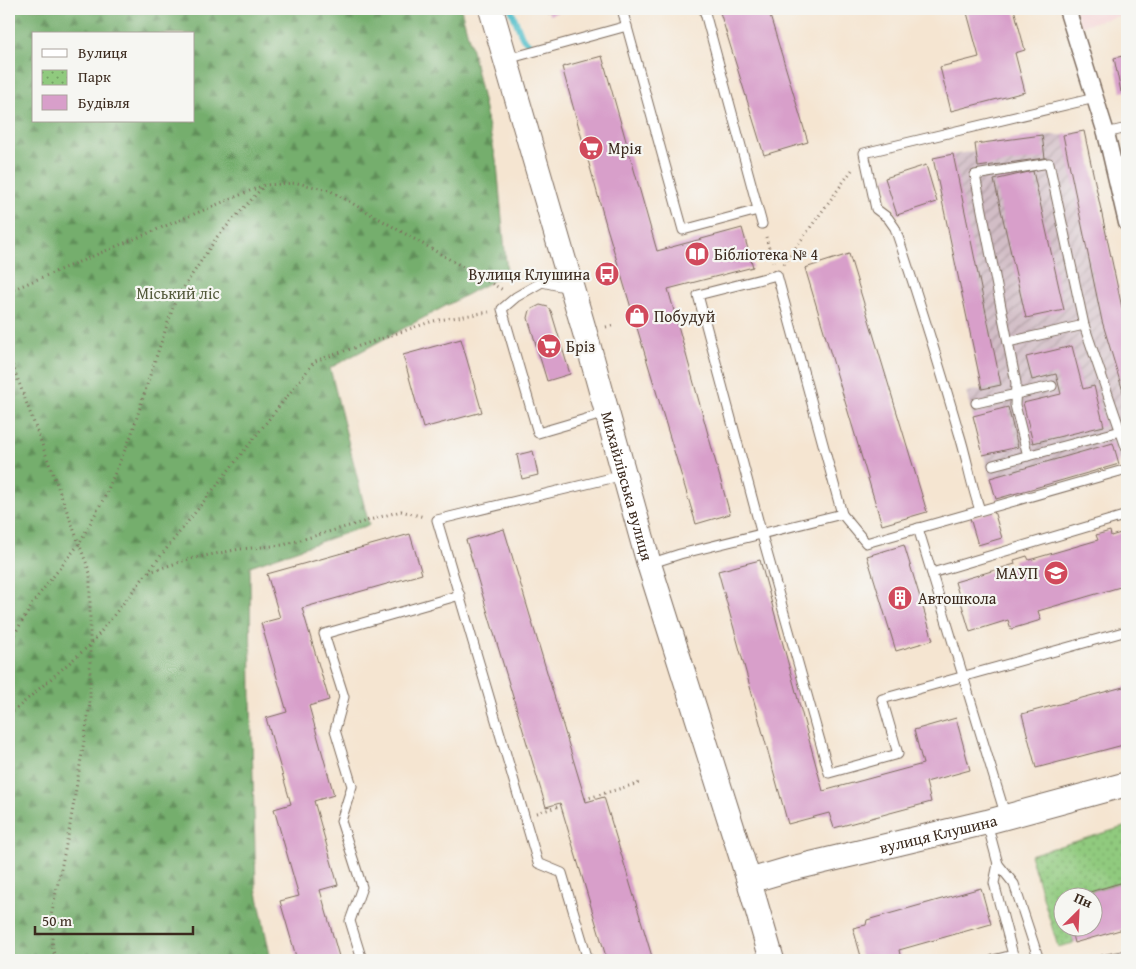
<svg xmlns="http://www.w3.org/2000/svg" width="1136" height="969" font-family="'Gentium Book Plus',serif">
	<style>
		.built { fill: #f7cfd2 }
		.industrial { fill: url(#industrial-furrows) }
		.forest { fill: url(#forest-firs); stroke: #586c46; fill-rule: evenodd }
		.park { fill: url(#park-dots); stroke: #667a4e }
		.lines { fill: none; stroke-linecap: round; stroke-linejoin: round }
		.stream { stroke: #53c0cb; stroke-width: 6 }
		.building { fill: #d89fca }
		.lane-casing { stroke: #7c6b5d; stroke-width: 11 }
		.street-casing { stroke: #7c6b5d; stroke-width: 19 }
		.secondary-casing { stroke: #7c6b5d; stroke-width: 26 }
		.path { stroke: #7c6b5d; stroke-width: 3; stroke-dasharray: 1 4; stroke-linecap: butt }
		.lane { stroke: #fff; stroke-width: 9 }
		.street { stroke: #fff; stroke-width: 16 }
		.secondary { stroke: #fff; stroke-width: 24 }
		.labels { text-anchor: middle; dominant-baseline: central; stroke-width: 4.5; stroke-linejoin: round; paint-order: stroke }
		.poi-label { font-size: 16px; fill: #3b2a1e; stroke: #f6f6f2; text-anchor: start }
		.park-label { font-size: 16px; fill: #545a3b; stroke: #f6f6f2 }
		.street-label { font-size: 16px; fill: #3b2a1e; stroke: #f6f6f2 }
	</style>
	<defs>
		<pattern id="industrial-furrows" width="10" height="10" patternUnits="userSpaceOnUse" patternTransform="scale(1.25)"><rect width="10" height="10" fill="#d2bdc6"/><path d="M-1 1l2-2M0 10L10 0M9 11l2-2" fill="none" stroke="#ac9aa0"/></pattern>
		<pattern id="forest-firs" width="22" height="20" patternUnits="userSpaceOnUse" patternTransform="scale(1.25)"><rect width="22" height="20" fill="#74ae6d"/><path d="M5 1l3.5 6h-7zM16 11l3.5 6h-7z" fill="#608e59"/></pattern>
		<pattern id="park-dots" width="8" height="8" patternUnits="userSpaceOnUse" patternTransform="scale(1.25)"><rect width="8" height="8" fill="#90ca7e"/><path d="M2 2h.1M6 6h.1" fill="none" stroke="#77a467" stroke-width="1.8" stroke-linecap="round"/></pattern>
	</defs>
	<rect width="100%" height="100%" fill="#f6f6f2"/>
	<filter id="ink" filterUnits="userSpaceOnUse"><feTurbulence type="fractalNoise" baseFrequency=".02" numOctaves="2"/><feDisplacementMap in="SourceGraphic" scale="10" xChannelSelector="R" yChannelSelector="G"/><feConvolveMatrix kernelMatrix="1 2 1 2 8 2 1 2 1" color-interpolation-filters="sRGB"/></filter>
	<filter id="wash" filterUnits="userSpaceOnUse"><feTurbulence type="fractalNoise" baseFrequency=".0096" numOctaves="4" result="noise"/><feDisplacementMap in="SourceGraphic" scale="20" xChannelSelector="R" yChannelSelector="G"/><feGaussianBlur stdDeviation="1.12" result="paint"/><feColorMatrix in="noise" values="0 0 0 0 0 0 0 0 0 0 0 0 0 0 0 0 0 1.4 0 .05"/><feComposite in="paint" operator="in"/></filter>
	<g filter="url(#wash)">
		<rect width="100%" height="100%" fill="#f5e5d1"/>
		<polygon class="built" points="1075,9 1127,9 1127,14 1079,26"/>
		<polygon class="industrial" points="1084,131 1127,331 1127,458 1118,461 1119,464 996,499 966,392 982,389 933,158 976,151 975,144 1042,135 1063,135"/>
		<path class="forest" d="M9 9H461L472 50 497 164 507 273 330 368 369 525 250 566 251 702 256 887 271 960H15L9 955ZM34 34H194V121H34Z"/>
		<polygon class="park" points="1127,826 1127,881 1074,896 1064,896 1062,900 1064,926 1070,927 1074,943 1058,947 1030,855"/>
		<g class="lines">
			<polyline class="stream" points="511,9 522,37 529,44"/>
		</g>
		<g id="blocks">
			<g class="building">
				<polygon points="548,9 569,9 549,15"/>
				<polygon points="719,9 768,9 808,142 764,155"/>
				<polygon points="966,9 1014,9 1025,50 1015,53 1025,92 951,111 940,67 979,57"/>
				<polygon points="1127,55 1127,91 1121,92 1114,58"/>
				<polygon points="602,56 657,251 742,228 753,267 668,289 730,514 696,524 607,228 562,67"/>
				<polygon points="1084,131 1127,331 1127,405 1102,321 1063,135"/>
				<polygon points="1042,135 1045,158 978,167 975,144"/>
				<polygon points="953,154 1001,385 982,389 933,158"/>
				<polygon points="926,165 937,202 897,215 885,178"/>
				<polygon points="1033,171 1064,310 1026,318 994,180"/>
				<polygon points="849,254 927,512 882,525 805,268"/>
				<polygon points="540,305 548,307 551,311 570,374 547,381 528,318 530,310"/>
				<polygon points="461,339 482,412 423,428 403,355"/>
				<polygon points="1072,346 1083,389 1094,386 1104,426 1033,443 1023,403 1061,394 1056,374 1032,380 1026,357"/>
				<polygon points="1008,407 1018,447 983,455 973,416"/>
				<polygon points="1113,443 1119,464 996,499 990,478"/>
				<polygon points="533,451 538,475 522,479 517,455"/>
				<polygon points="994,511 1002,538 978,545 970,518"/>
				<polygon points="504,529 586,802 604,797 653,960 607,960 560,803 546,807 466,540"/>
				<polygon points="1110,531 1111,536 1127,531 1127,585 1038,611 1041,620 1011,629 1008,620 970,632 955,582 1015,564 1014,560 1027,556 1029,560 1098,540 1096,535"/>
				<polygon points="410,534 422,574 302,608 329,700 309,706 334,795 314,801 338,885 320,890 340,960 297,960 280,901 299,896 274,809 291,804 266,718 287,712 261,623 280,618 267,574"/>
				<polygon points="904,545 933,640 896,651 867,556"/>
				<polygon points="760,560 823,791 923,764 914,730 956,718 970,770 926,782 931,802 834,828 829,813 788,824 718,571"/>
				<polygon points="1127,686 1127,744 1036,768 1022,714"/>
				<polygon points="1127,881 1127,928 1074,943 1070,926 1094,926 1094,896 1076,896"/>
				<polygon points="981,888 991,924 899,950 901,960 862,960 853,928 866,925 867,920"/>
			</g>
		</g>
	</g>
	<g filter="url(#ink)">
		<use href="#blocks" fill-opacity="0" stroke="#7c6b5d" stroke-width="1"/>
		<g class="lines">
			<defs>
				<g id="lane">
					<polyline points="622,9 683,230 758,210"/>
					<polyline points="704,9 762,224"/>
					<polyline points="507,59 627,26"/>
					<polyline points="1106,133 1127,128"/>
					<polyline points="569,288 542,282 516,297 502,309 538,433 606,413"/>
					<polyline points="1008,342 1084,325"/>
					<polyline points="976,403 1052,386"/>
					<polyline points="1028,456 1015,405 1016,383 975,175 1049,163 1084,325 1127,450"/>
					<polyline points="993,465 1121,431"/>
					<polyline points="1127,469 866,543 842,514 777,275 698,295 762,535 829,773 898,754 882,699 1127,631"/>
					<path d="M980 510C971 485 967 458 959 433 939 364 918 296 895 228L888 218 876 209 864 153 1095 98"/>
					<polyline points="918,528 1006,817"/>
					<polyline points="649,564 680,554 842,514"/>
					<polyline points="932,573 1127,515"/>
					<polyline points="987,823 998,864 994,883 1013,955 993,960"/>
					<polyline points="998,864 1014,884 1039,960"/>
					<polyline points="362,960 350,921 362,887 341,821 352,786 335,730 344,697 324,634 460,595"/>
					<polyline points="588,960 562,873 538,863 437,520 624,475"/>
					<polyline points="1103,960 1127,955"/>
				</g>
				<polyline id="street" points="1067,9 1106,133 1127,223"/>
				<g id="secondary">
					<path id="s1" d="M491 9 585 333 649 564 749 881 772 960"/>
					<path id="s2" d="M749 881 790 869 987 822 1127 784"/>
				</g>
			</defs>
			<use href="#lane" class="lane-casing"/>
			<use href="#street" class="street-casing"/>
			<use href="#secondary" class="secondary-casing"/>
			<g class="path">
				<polyline points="766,237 773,262"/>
				<polyline points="784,264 852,170"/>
				<polyline points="9,291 264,185 297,183 329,190 503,290"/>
				<polyline points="606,327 615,325"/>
				<polyline points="9,356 90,573 90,705 69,831 51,916 53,952 60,960"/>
				<polyline points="149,572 189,559 240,549 283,545 401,511 424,517"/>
				<polyline points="9,643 37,597 79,544 105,496 131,436 152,369 176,299 217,237 262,188"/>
				<polyline points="9,715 91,644 315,361 433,321 489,312"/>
				<polyline points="585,799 639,783"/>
				<polyline points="537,813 560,806"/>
			</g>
			<use href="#lane" class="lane"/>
			<use href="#street" class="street"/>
			<use href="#secondary" class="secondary"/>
		</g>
	</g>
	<defs>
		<symbol id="supermarket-disc" viewBox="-11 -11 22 22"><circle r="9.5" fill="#d1495b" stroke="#f6f6f2"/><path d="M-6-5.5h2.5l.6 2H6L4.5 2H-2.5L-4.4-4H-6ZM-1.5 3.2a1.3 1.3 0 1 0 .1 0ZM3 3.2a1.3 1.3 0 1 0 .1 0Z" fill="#fff"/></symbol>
		<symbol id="library-disc" viewBox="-11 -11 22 22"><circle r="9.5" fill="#d1495b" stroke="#f6f6f2"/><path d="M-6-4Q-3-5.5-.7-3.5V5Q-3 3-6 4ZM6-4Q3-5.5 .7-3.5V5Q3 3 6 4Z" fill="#fff"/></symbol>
		<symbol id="bus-disc" viewBox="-11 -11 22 22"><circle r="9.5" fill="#d1495b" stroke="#f6f6f2"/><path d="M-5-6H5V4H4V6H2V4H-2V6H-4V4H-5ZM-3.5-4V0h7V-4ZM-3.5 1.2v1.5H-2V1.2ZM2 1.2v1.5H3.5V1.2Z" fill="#fff"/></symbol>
		<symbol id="shop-disc" viewBox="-11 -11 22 22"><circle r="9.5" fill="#d1495b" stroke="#f6f6f2"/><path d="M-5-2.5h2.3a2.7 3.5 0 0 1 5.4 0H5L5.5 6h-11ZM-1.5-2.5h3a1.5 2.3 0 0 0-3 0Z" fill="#fff"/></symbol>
		<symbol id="university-disc" viewBox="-11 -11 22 22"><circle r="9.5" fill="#d1495b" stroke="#f6f6f2"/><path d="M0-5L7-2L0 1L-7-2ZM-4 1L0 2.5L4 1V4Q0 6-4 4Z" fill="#fff"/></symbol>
		<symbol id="building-disc" viewBox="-11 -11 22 22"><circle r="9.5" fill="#d1495b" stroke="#f6f6f2"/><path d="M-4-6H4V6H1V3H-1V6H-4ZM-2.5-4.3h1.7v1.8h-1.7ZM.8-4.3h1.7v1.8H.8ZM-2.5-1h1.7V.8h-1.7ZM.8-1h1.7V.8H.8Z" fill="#fff"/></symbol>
	</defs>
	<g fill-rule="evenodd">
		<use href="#supermarket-disc" x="577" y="134" width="28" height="28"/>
		<use href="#library-disc" x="683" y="240" width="28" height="28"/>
		<use href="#bus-disc" x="593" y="260" width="28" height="28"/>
		<use href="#shop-disc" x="623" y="302" width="28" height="28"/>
		<use href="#supermarket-disc" x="535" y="332" width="28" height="28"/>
		<use href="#university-disc" x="1042" y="559" width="28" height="28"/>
		<use href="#building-disc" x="886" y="584" width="28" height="28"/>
	</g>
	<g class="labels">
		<g class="poi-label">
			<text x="608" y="148">Мрія</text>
			<text x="714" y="254">Бібліотека № 4</text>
			<text x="590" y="274" text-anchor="end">Вулиця Клушина</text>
			<text x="654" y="316">Побудуй</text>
			<text x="566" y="346">Бріз</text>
			<text x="1038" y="573" text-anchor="end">МАУП</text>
			<text x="918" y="598">Автошкола</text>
		</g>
		<g class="park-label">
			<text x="178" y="293">Міський ліс</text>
		</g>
		<g class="street-label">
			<text stroke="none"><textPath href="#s1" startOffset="496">Михайлівська вулиця</textPath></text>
			<text stroke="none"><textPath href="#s2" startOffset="195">вулиця Клушина</textPath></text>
		</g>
	</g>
	<rect width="1136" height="969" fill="none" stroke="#f6f6f2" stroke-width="30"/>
	<rect x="32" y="32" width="162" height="90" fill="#f6f6f2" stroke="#aba49d"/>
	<rect x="42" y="49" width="25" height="8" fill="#ffffff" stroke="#aba49d"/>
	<text x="78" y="58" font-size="15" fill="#3b2a1e">Вулиця</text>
	<rect x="42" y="70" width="25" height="15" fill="url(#park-dots)" stroke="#aba49d"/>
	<text x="78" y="82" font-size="15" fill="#3b2a1e">Парк</text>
	<rect x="42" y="95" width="25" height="15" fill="#d89fca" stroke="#aba49d"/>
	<text x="78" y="108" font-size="15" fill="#3b2a1e">Будівля</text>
	<g transform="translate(1078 912) rotate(24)"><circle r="24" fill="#f6f6f2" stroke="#aba49d"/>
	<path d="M0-4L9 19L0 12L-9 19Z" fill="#d1495b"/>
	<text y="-8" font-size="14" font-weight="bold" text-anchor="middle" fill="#3b2a1e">Пн</text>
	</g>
	<path d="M35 926v8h158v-8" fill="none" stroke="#3b2a1e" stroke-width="2.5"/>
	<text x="42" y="926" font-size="15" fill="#3b2a1e" stroke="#f6f6f2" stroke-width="4" paint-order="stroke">50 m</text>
</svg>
